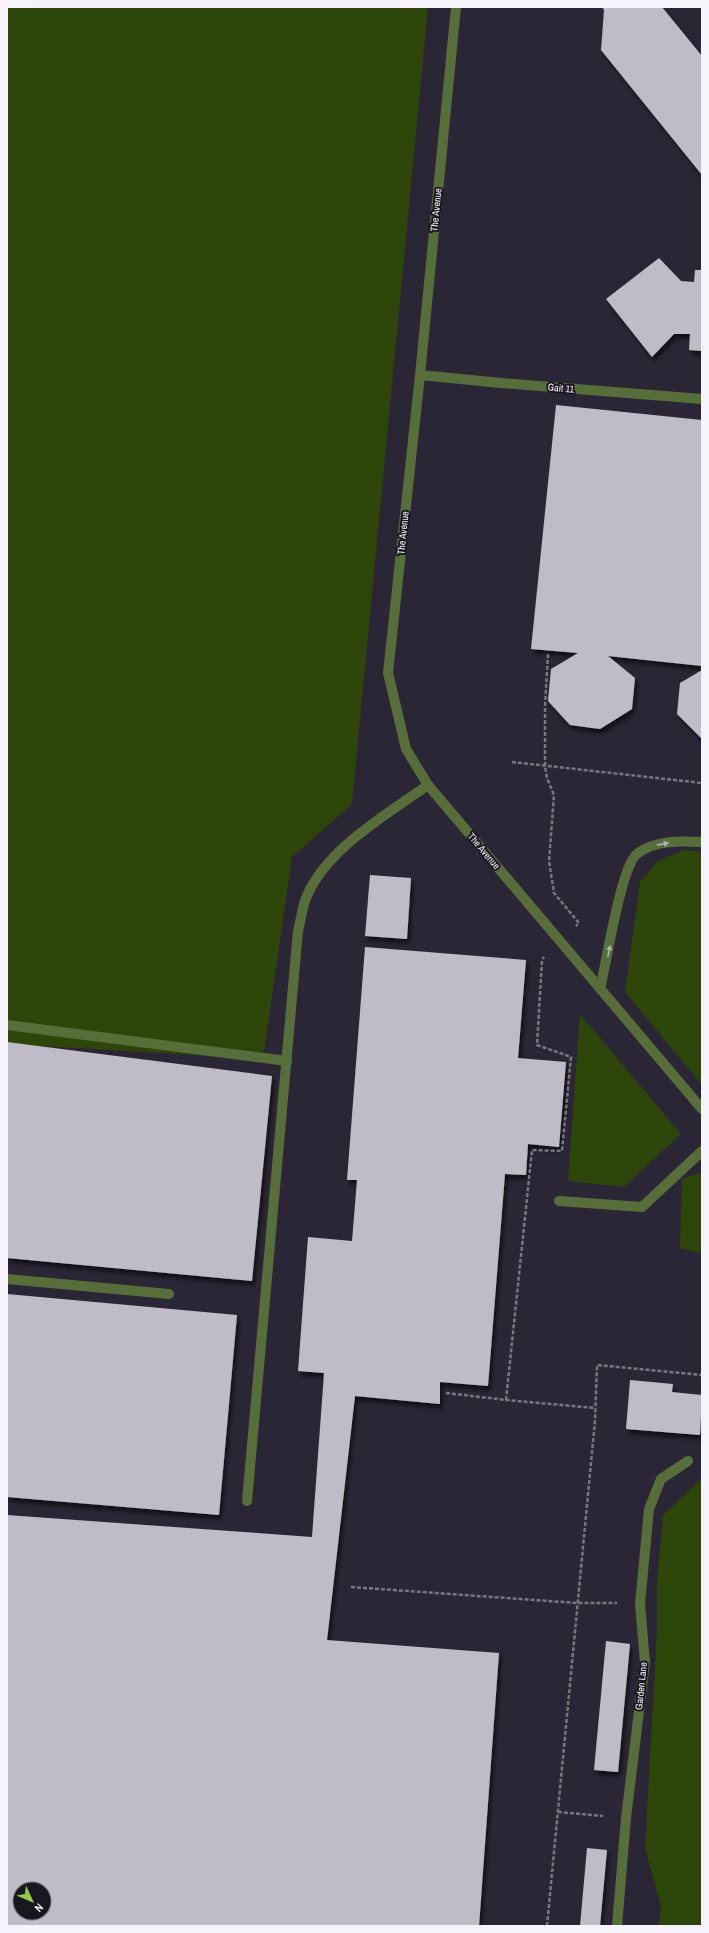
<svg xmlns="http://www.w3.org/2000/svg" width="709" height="1933" font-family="'Archivo Narrow',sans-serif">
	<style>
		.built { fill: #2b2635; fill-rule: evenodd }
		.green { fill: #2e4509 }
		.building { fill: #bfbbc7; fill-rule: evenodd; filter: url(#shadow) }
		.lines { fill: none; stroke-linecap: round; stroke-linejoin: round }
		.path { stroke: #79777e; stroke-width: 2.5; stroke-dasharray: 4 2; stroke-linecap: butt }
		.lane { stroke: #576e3b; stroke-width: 10 }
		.street { stroke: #576e3b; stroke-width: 10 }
		.oneway { fill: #aeb8a4 }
		.labels { text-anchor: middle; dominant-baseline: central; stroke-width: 4; stroke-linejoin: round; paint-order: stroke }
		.street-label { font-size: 10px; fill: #f6f4fa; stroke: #19161f }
	</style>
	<defs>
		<filter id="shadow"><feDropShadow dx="2.5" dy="4.5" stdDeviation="2" flood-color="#0009"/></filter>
	</defs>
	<rect width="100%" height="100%" fill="#221f28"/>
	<path class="built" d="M7 7H702V1926H7ZM20 1889H44V1913H20Z"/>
	<g class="green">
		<polygon points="7,7 428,7 352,804 292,857 263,1059 7,1044"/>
		<polygon points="684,850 702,852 702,1085 625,992 640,882 658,861"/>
		<polygon points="580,1014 681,1134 624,1187 568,1181"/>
		<polygon points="702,1172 702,1253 680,1248 682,1179"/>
		<polygon points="702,1478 702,1926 659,1926 661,1907 645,1848 657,1629 657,1583 663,1515"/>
	</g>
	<g class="building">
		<polygon points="602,7 662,7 702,56 702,175 601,50 604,10"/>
		<polygon points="659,258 681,281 694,282 695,270 702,270 702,351 689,350 690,334 674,334 652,357 606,299"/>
		<polygon points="556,405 702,420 702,666 608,656 635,678 632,709 600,729 570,725 548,701 551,669 578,653 531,649"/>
		<polygon points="702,670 702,739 677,714 680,683"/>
		<polygon points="370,875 411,878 407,939 365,936"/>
		<path d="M365 947 526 960 518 1058 566 1062 559 1147 528 1144 526 1175 505 1174 488 1386 440 1382V1404L355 1396 327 1640 499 1653 479 1926H7V1515L312 1537 324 1373 298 1371 308 1237 352 1241 357 1180H347ZM20 1889H44V1913H20Z"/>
		<polygon points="7,1042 272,1076 252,1281 7,1258"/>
		<polygon points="7,1294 237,1315 219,1515 7,1497"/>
		<polygon points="630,1380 673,1384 672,1392 702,1395 700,1435 626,1429"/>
		<polygon points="606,1641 630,1644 618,1772 594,1770"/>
		<polygon points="587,1848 607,1850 600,1926 580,1926"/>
	</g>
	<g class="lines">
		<g class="path">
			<polyline points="548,654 545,706 545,766 547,778 554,795 549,861 554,893 579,923 576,926"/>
			<polyline points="512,762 702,783"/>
			<polyline points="446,1393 506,1400 595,1408"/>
			<polyline points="506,1400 532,1150 562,1151 571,1057 537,1045 542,960 544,957"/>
			<polyline points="351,1587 577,1603 617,1603"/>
			<polyline points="558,1812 603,1816"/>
			<polyline points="547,1926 595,1421 597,1365 702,1375"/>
		</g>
		<g class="lane">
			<polyline points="420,375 501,383 702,399"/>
			<path d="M600 989C606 965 621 866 637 854 654 840 681 841 702 842"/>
			<polyline points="7,1025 287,1061"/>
			<polyline points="559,1201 642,1207 702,1151"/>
			<polyline points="7,1279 169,1294"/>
			<path d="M247 1501 298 931C301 920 302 908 306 898 326 849 386 815 428 785"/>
			<polyline points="617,1926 626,1818 645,1662 640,1604 649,1509 661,1479 688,1461"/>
		</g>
		<polyline class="street" points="456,7 420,375 388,673 406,749 428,785 702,1109"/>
	</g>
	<defs><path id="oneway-solid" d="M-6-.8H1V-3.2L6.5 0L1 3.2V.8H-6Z"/></defs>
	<g class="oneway">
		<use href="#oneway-solid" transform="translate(663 844) rotate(-11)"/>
		<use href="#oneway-solid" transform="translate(609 951) rotate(-78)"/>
	</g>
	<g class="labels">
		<g class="street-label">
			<text transform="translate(436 210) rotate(-84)">The Avenue</text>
			<text transform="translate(561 388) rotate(5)">Gait 11</text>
			<text transform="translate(403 533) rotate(-84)">The Avenue</text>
			<text transform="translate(484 851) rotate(50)">The Avenue</text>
			<text transform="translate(641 1686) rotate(-84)">Garden Lane</text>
		</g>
	</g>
	<rect width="709" height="1933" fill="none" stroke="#f6f4fa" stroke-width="16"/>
	<g transform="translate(32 1901) rotate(134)"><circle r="19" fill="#19161f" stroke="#716f77"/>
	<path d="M0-3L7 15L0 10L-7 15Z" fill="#93cc3d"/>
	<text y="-6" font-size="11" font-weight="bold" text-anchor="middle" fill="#f6f4fa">N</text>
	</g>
</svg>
